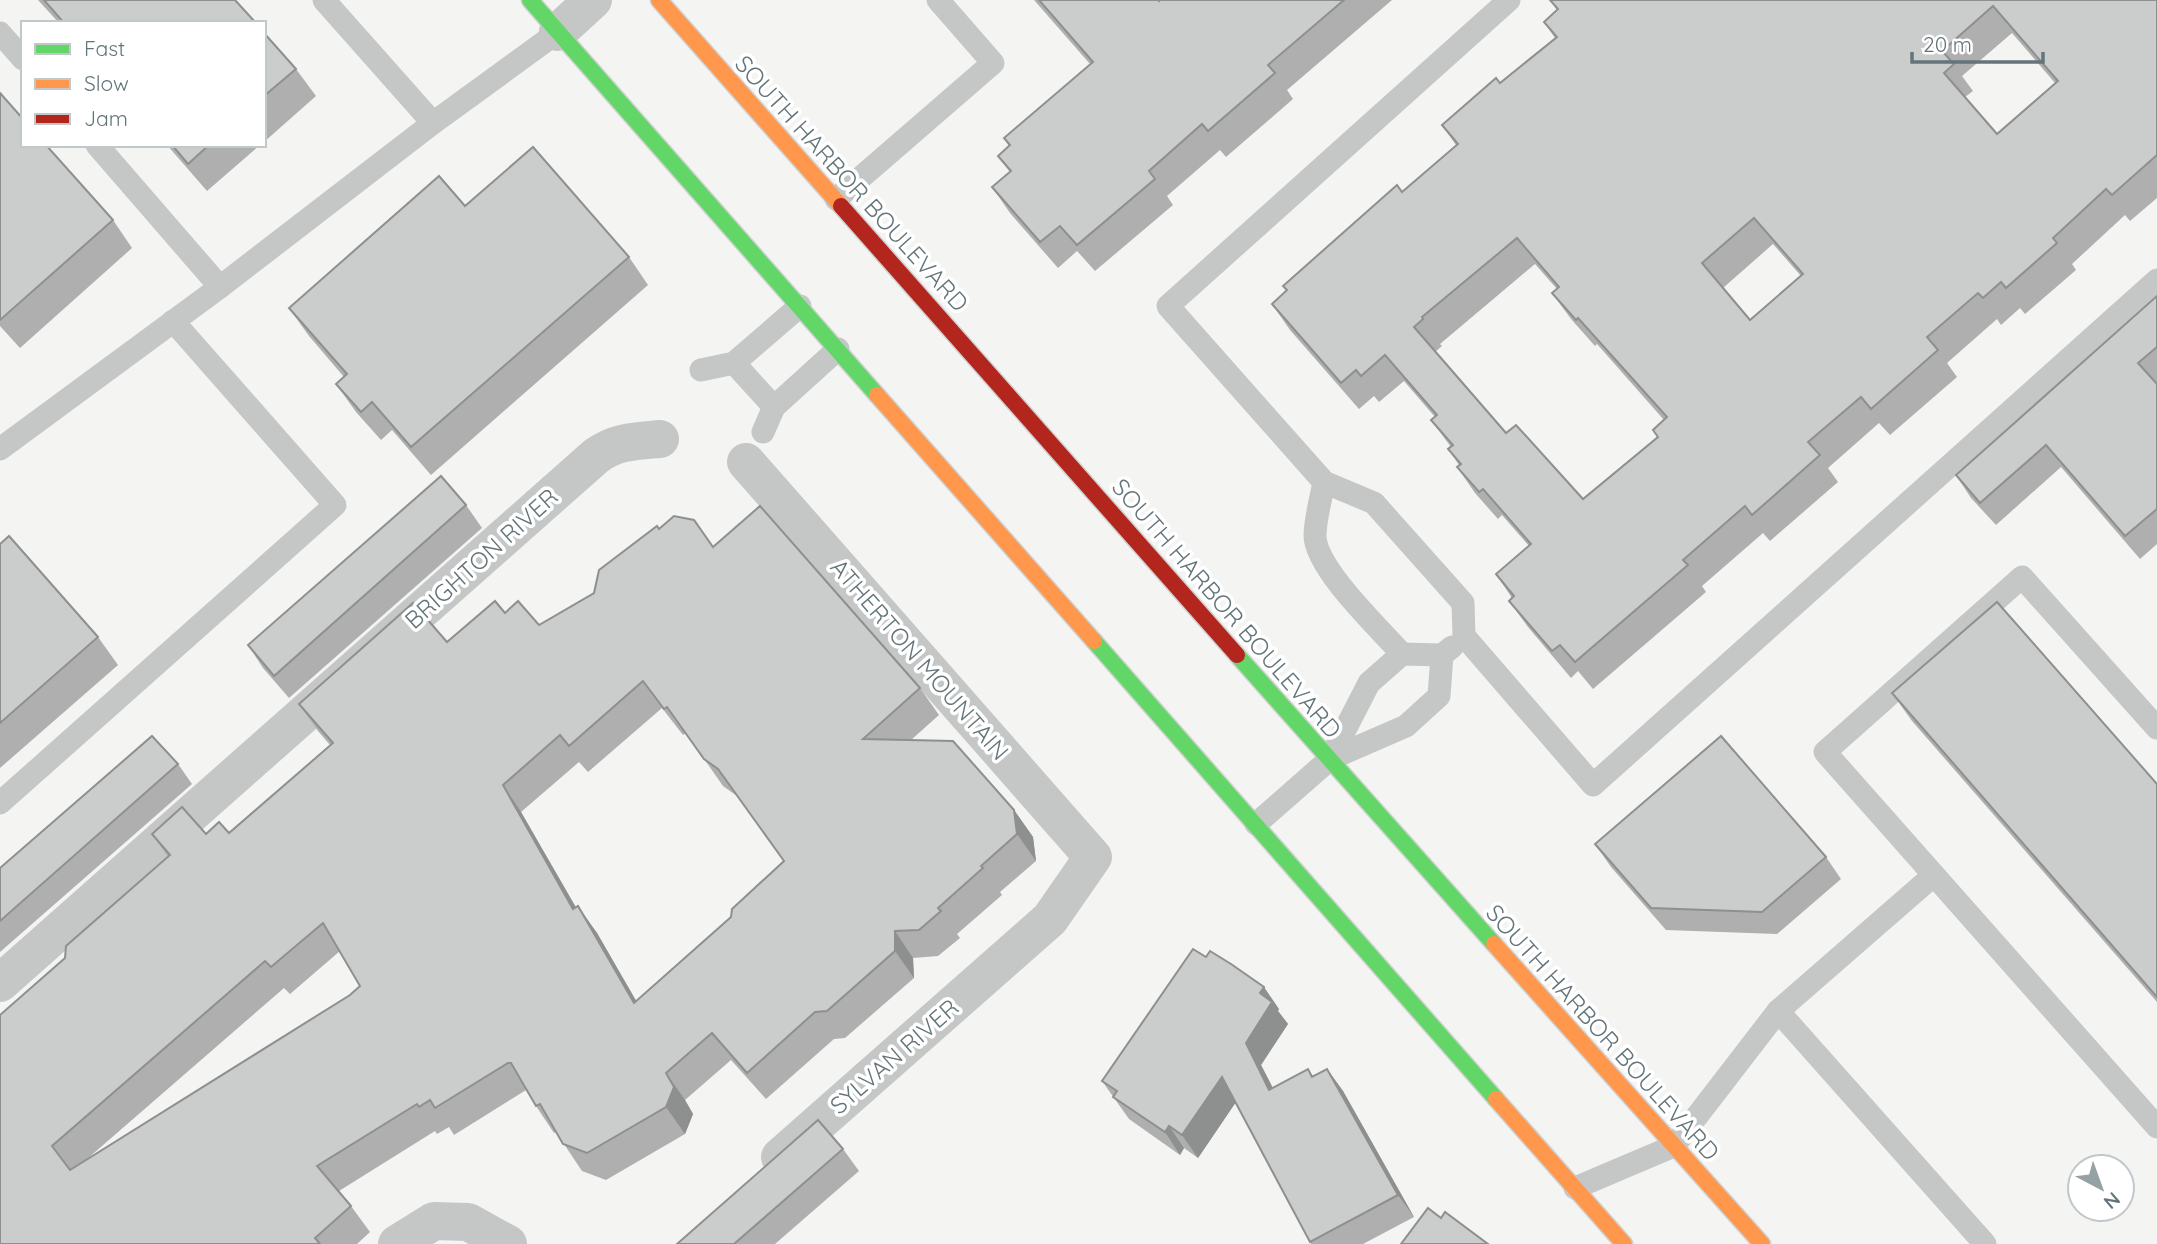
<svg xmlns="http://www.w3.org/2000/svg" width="2157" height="1244" font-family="Quicksand,sans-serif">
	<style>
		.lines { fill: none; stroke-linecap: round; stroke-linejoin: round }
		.fast-casing { stroke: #cfd0d0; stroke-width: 19 }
		.slow-casing { stroke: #cfd0d0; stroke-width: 19 }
		.jam-casing { stroke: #cfd0d0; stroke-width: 19 }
		.lane { stroke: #c5c7c7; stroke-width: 23 }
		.street { stroke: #c5c7c7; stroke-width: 38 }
		.fast { stroke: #63d668; stroke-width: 16 }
		.slow { stroke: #ff974d; stroke-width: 16 }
		.jam { stroke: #b3261e; stroke-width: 16 }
		.wall { fill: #afafaf; fill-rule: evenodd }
		.shaded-wall { fill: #8e8f8f }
		.building { fill: #cbcccc; stroke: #8e8f8f; stroke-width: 2; fill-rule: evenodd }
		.labels { text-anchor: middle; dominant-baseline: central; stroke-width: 7; stroke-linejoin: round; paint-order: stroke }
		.street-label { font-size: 24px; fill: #63757a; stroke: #fff }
	</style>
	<rect width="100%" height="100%" fill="#f4f4f3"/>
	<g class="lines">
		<defs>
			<g id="fast">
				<polyline points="530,0 877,395"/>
				<polyline points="1094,641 1496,1099"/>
				<polyline points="1237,655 1494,944"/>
			</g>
			<g id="slow">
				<polyline points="659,0 841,206"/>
				<polyline points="877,395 1094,641"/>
				<polyline points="1494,944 1762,1244"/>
				<polyline points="1496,1099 1624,1244"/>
			</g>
			<polyline id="jam" points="841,206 1237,655"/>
		</defs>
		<use href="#fast" class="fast-casing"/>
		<use href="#slow" class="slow-casing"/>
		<use href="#jam" class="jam-casing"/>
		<g class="lane">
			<polyline points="324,0 433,123"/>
			<polyline points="1509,0 1168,306 1324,482 1374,503 1463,603 1464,636 1593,785 2157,280"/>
			<polyline points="0,33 23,59"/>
			<polyline points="97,145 220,287"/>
			<polyline points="836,199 993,63 938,0"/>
			<polyline points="734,363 774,407"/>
			<polyline points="701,370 734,363 800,306"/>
			<polyline points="763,432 774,407 838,349"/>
			<polyline points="0,449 220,287 433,123 558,32"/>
			<path d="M1324 482C1321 499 1315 519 1315 536 1316 569 1379 628 1402 654"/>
			<polyline points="2157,728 2022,577 1825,752 2157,1127"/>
			<polyline points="1330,759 1369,683 1402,654 1442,655 1452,647"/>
			<polyline points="0,803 335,505 173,321"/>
			<polyline points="1256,824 1330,759 1406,726 1439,696 1442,655"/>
			<polyline points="1778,1011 1985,1244"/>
			<polyline points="1575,1188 1674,1146 1778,1011 1934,875"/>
		</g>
		<g class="street">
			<polyline points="558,32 593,0"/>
			<polyline points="746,462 1093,857 1050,919 780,1157"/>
			<path d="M0 983 596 456C616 441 637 441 660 439"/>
			<polyline points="397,1244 434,1221 468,1222 508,1244"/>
		</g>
		<use href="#fast" class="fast"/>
		<use href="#slow" class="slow"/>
		<use href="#jam" class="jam"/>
	</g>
	<g class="wall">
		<polygon points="38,0 235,0 256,23 59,23"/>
		<polygon points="1034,0 1158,0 1159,1 1160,0 1392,0 1287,90 1293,99 1226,157 1220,150 1167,196 1173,205 1095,271 1077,251 1058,268 1010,213 992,187 1010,172 998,156 1009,146 1004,138 1090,64"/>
		<path d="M1550 0H2157V198L2130 221 2125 215 2072 264 2076 270 2025 314 2020 308 2001 325 1997 319 1947 363 1957 377 1890 435 1879 423 1828 468 1838 482 1770 541 1763 533 1702 586 1706 592 1593 689 1578 671 1571 678 1528 627 1509 601 1512 598 1496 574 1529 546 1502 515 1498 519 1475 493 1457 467 1459 465 1448 449 1451 447 1431 420 1435 417 1404 381 1379 402 1374 396 1359 409 1290 330 1272 304 1286 291 1283 286 1402 192 1456 145 1442 125 1500 83 1555 38 1544 22 1557 10ZM2012 33 2055 83 1997 134 1965 97 1973 91 1962 76ZM1773 244 1801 276 1750 320 1723 288ZM1535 264 1557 289 1552 293 1571 319 1595 346 1597 344 1664 420 1653 430 1657 437 1583 499 1506 433 1435 352 1442 346 1440 344Z"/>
		<polygon points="264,33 296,69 316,96 264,142"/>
		<polygon points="0,93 113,220 132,248 20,348 0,326"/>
		<polygon points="167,145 260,145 207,191"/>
		<polygon points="465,206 629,257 648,285 431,475 392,430 381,440 356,412 336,384 344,377 309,336 289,308"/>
		<polygon points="2157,296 2157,544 2140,559 2061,467 1996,525 1971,498 1956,475"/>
		<polygon points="466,505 482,528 289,698 263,668 248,645"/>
		<path d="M659 529 713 547 920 688 939 715 911 740 1014 810 1033 837 1036 861 1000 892 1002 895 957 934 960 938 938 956 913 958 914 978 845 1038 834 1039 766 1099 731 1060 685 1100 693 1114 685 1134 606 1180 582 1171 556 1132 554 1133 536 1106 526 1090 454 1135 449 1127 437 1134 435 1131 339 1191 351 1206 370 1232 357 1244H0L65 958 168 857 152 834 229 833 330 745 318 731 299 704 447 642 505 613 539 625 594 593ZM662 708 683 735 686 733 723 786 737 796 784 862 731 917 636 1001 597 933 575 907 521 812 579 762 588 772ZM340 951 360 986 350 995 87 1159 284 988 290 994Z"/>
		<polygon points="0,544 98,637 118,665 0,768"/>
		<polygon points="1892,693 2157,784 2157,1002 1912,721"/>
		<polygon points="178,764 192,784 0,952 0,868"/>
		<polygon points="1595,844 1826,857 1841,879 1777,934 1666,930 1611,867"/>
		<polygon points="1279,1009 1278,1011 1288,1024 1261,1065 1273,1088 1308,1069 1313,1076 1327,1069 1343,1091 1414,1217 1363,1244 1311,1244 1236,1102 1198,1158 1184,1148 1180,1155 1129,1119 1102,1081"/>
		<polygon points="843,1149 859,1171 775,1244 677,1244"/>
	</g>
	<g class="shaded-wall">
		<polygon points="503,785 521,812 592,935 573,909"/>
		<polygon points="1014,810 1033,837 1036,861 1017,834"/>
		<polygon points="578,906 597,933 653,1030 634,1003"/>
		<polygon points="895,931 913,958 914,978 895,951"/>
		<polygon points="1264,987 1279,1009 1278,1011 1288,1024 1261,1065 1285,1112 1269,1090 1246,1043 1260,993"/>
		<polygon points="1327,1069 1343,1091 1414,1217 1398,1195"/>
		<polygon points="666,1073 685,1100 693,1114 685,1134 666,1107"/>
		<polygon points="1222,1077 1238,1099 1198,1158 1182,1135"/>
		<polygon points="1169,1126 1184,1148 1180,1155 1165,1132"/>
	</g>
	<g class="building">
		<polygon points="44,0 235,0 256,23 64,23"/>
		<polygon points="1039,0 1158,0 1159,1 1160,0 1344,0 1268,65 1275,73 1208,131 1202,124 1149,171 1155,179 1077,245 1060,226 1040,242 992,187 1011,171 998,156 1010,145 1004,138 1093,62"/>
		<path d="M1550 0H2157V155L2112 195 2106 189 2053 238 2057 243 2006 288 2001 282 1983 298 1978 293 1927 337 1938 350 1871 409 1861 397 1808 442 1820 455 1752 515 1745 506 1683 560 1688 565 1575 662 1560 645 1552 651 1509 601 1514 596 1496 574 1531 544 1483 489 1479 492 1457 467 1461 464 1448 449 1453 445 1431 420 1437 415 1385 355 1361 376 1356 370 1341 383 1272 304 1287 290 1283 286 1397 185 1402 192 1458 144 1442 125 1496 78 1500 83 1557 37 1544 22 1558 9ZM1993 6 2058 81 1997 134 1944 73 1954 64 1942 51ZM1754 218 1803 274 1750 320 1702 263ZM1517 238 1559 287 1552 293 1576 320 1578 318 1667 417 1653 430 1658 437 1583 499 1516 425 1506 433 1414 327 1423 319 1422 317Z"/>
		<polygon points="264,33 296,69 264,96"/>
		<polygon points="0,93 23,119 23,145 46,145 113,220 0,320"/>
		<polygon points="172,145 209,145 188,164"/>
		<polygon points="533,147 629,257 411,447 372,402 361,412 336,384 347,374 289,308 439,176 465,206"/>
		<polygon points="2157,296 2157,347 2138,363 2157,384 2157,509 2125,536 2046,445 1980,503 1956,475"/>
		<polygon points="441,476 466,505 274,676 248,645"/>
		<path d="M760 506 920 688 863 739 953 741 1014 810 1017 834 981 866 983 868 938 908 941 911 919 930 895 931V951L827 1011 815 1012 747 1073 712 1033 666 1073 674 1087 666 1107 587 1153 563 1144 540 1104 536 1106 511 1063H508L435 1108 430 1100 419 1107 417 1104 317 1166 351 1206 315 1238 320 1244H0V1015L65 958 66 946 170 855 152 834 182 807 206 834 219 822 229 833 333 743 299 704 413 603 447 642 495 601 505 613 518 601 539 625 594 593 599 570 657 526 659 529 674 516 694 520 713 547ZM643 681 664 709 667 707 704 759 718 769 784 861 732 909 731 917 634 1003 578 906 573 909 503 785 560 735 569 746ZM323 923 360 986 350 995 70 1170 52 1146 265 961 271 967Z"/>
		<polygon points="9,536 98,637 0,723 0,544"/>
		<polygon points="1997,602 2157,784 2157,997 1892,693"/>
		<polygon points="152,736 178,764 0,921 0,868"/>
		<polygon points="1721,736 1826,857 1762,912 1651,908 1595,844"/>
		<polygon points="1193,949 1206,957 1210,951 1231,964 1264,987 1260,993 1272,1002 1246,1043 1269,1090 1308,1069 1312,1077 1327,1069 1398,1195 1310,1242 1222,1077 1182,1135 1169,1126 1165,1132 1113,1097 1117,1091 1102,1081"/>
		<polygon points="818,1120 843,1149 734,1244 677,1244"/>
		<polygon points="1428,1208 1441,1218 1445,1212 1488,1244 1401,1244"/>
	</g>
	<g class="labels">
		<g class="street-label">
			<text transform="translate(852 183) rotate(48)">SOUTH HARBOR BOULEVARD</text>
			<text transform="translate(481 558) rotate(-42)">BRIGHTON RIVER</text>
			<text transform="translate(1227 608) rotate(49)">SOUTH HARBOR BOULEVARD</text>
			<text transform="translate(920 659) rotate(49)">ATHERTON MOUNTAIN</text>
			<text transform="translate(1603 1032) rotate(48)">SOUTH HARBOR BOULEVARD</text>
			<text transform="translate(894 1056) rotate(-41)">SYLVAN RIVER</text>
		</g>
	</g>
	<rect x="21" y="21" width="245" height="126" fill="#ffffff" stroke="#c1c8ca" stroke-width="2"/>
	<rect x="35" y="44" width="35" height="10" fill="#63d668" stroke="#c1c8ca" stroke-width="2"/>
	<text x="84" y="56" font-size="21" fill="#63757a">Fast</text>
	<rect x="35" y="79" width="35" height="10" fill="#ff974d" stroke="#c1c8ca" stroke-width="2"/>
	<text x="84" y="91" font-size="21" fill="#63757a">Slow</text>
	<rect x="35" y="114" width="35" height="10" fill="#b3261e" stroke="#c1c8ca" stroke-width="2"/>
	<text x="84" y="126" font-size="21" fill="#63757a">Jam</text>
	<g transform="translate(2101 1188) rotate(139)"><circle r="33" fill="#ffffff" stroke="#c1c8ca" stroke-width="2"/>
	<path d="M0-5L12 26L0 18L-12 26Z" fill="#96a1a4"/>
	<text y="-10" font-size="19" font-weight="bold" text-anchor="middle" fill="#63757a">N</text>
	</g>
	<path d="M1912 52v10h131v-10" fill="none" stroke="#63757a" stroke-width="3.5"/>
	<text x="1923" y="52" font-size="21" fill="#63757a" stroke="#ffffff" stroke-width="5" paint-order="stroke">20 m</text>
</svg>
